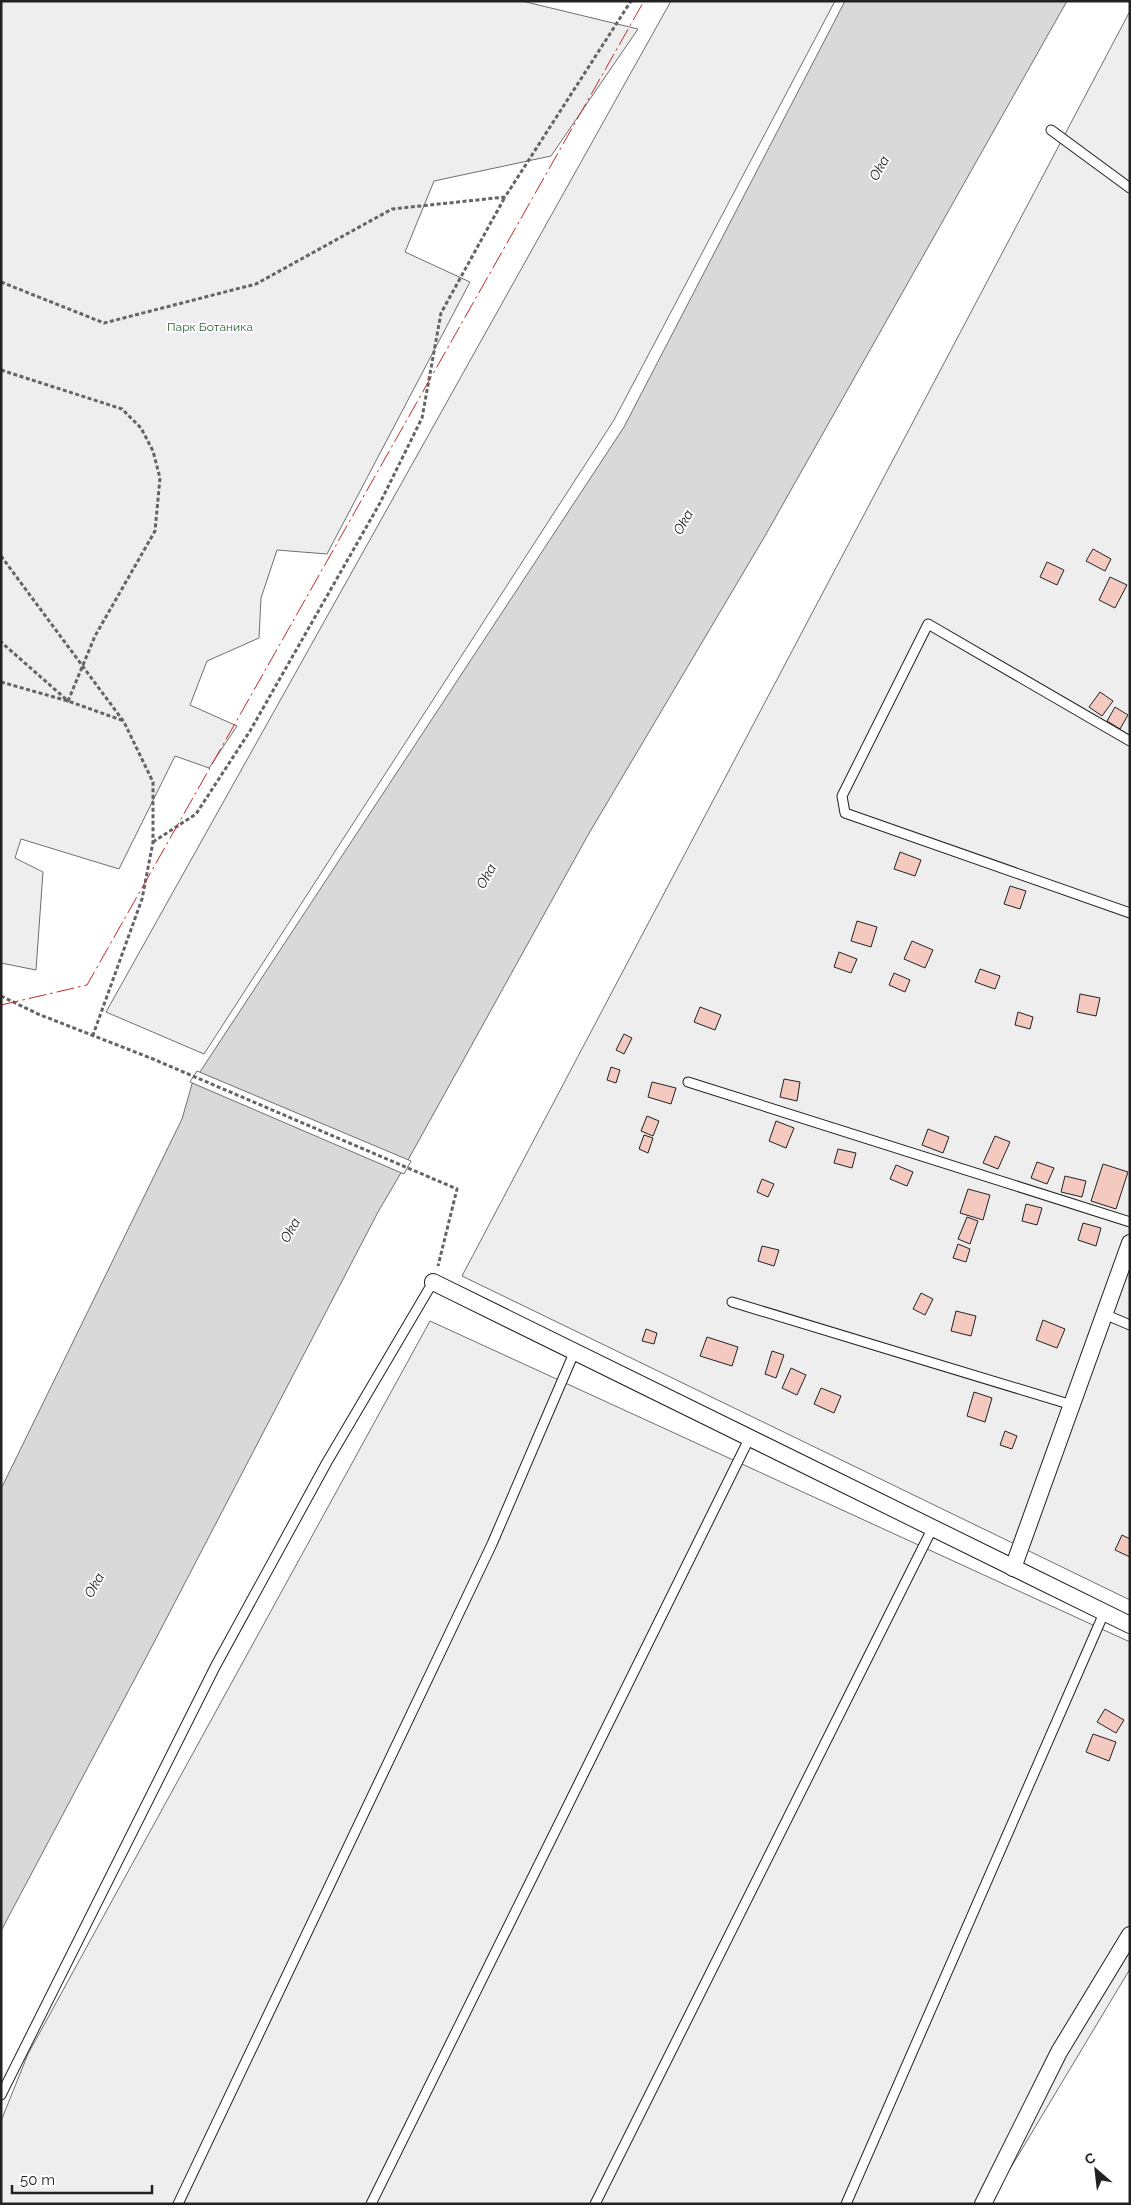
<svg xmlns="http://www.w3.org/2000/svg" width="1131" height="2205" font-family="Raleway,sans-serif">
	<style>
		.green { fill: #eee; stroke: #6f6f6f }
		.water { fill: #d9d9d9; stroke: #6f6f6f }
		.pier { fill: #fff; stroke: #6f6f6f }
		.building { fill: #f3c9c0; stroke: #222 }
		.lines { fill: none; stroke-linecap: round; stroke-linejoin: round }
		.lane-casing { stroke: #222; stroke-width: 11 }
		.street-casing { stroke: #222; stroke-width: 18 }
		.path { stroke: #646464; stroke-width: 3; stroke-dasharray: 4 2.5; stroke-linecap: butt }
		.lane { stroke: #fff; stroke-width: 9 }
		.street { stroke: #fff; stroke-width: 16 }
		.power { stroke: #c62828; stroke-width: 1; stroke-dasharray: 18 4 2.5 4; stroke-linecap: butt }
		.labels { text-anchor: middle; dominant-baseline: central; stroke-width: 4; stroke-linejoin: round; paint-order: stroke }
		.park-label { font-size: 12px; fill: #2f5e38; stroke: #fff }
		.water-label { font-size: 14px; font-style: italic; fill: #222; stroke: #fff }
	</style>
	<rect width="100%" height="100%" fill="#fff"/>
	<g class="green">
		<polygon points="1,1 522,1 638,29 551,156 434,181 405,252 470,282 327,554 277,550 261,598 259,638 207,661 190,705 237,726 209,768 175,756 119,869 21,839 15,858 43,872 36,970 1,963"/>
		<polygon points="671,1 835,1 614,420 204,1054 106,1012"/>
		<polygon points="1130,11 1130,1600 462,1276"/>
		<polygon points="430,1321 1130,1642 1130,1969 989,2204 1,2204 1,2121 28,2054"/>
	</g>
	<polygon class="water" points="845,1 1067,1 765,536 588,835 398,1178 378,1212 149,1652 1,1931 1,1489 182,1119 192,1084 624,427"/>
	<polygon class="pier" points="197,1071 411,1161 404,1174 190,1082"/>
	<g class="building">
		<polygon points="1093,549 1111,559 1105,571 1086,561"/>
		<polygon points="1047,562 1064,570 1057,585 1040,577"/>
		<polygon points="1110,577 1127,585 1115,608 1099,600"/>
		<polygon points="1100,692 1113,701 1102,716 1089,707"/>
		<polygon points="1115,707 1128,715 1120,729 1107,721"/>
		<polygon points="900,852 921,860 915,876 894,869"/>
		<polygon points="1010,886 1026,891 1020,909 1004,904"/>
		<polygon points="857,921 877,927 871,947 851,941"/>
		<polygon points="912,941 933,950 925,968 904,959"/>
		<polygon points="839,952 857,959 851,973 834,967"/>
		<polygon points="980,969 1000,976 995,989 975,982"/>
		<polygon points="894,973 910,980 905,992 889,985"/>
		<polygon points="1080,994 1100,998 1096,1016 1077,1012"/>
		<polygon points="700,1007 721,1015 715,1030 694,1022"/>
		<polygon points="1018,1012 1033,1017 1030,1029 1015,1025"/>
		<polygon points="624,1034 632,1038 624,1054 616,1050"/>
		<polygon points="611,1067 620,1070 616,1083 607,1080"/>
		<polygon points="784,1079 800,1082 797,1101 780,1097"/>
		<polygon points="652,1082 676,1088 671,1104 648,1097"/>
		<polygon points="647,1116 659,1121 653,1136 641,1131"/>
		<polygon points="776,1121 794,1128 786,1148 769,1141"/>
		<polygon points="928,1129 949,1137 943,1153 922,1145"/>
		<polygon points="644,1135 653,1138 648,1153 639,1149"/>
		<polygon points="995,1136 1010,1142 998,1169 983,1163"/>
		<polygon points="838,1149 856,1153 852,1168 834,1163"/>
		<polygon points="1037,1162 1054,1168 1047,1184 1031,1178"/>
		<polygon points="1103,1164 1128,1172 1116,1209 1091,1201"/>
		<polygon points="896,1165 913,1172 907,1186 890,1179"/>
		<polygon points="1065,1176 1086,1181 1082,1197 1061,1192"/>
		<polygon points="762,1179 774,1184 768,1197 757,1192"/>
		<polygon points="968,1189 990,1195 983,1220 960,1213"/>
		<polygon points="1026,1204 1042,1208 1037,1225 1022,1221"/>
		<polygon points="967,1217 978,1221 970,1244 958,1239"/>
		<polygon points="1083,1223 1101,1228 1096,1246 1078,1240"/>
		<polygon points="958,1244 970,1249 966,1262 953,1258"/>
		<polygon points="762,1246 779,1250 774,1266 758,1261"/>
		<polygon points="921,1293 933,1299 925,1315 913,1309"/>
		<polygon points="956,1311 976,1316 971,1336 951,1331"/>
		<polygon points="1043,1320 1065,1329 1057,1348 1036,1340"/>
		<polygon points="646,1329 657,1333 654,1344 642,1341"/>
		<polygon points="707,1337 738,1347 732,1366 700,1356"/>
		<polygon points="772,1351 784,1355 776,1378 765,1374"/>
		<polygon points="791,1368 806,1375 797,1395 782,1388"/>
		<polygon points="821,1388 841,1396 834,1413 814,1404"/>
		<polygon points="974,1392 992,1398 985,1422 967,1416"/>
		<polygon points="1005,1431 1017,1436 1012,1449 1000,1445"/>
		<polygon points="1122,1535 1130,1539 1130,1557 1115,1550"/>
		<polygon points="1105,1709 1124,1720 1116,1733 1097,1722"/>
		<polygon points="1093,1734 1116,1742 1109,1761 1086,1752"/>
	</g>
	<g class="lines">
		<defs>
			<g id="lane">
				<polyline points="1051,130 1130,188"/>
				<polyline points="1130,741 928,624 842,796 845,813 1130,913"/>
				<polyline points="688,1082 1130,1222"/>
				<polyline points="732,1302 1072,1405"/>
				<polyline points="1104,1314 1130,1325"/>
				<polyline points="1,2095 215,1667 327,1462 433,1282"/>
				<polyline points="178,2204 492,1544 574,1353"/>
				<polyline points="371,2204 749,1439"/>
				<polyline points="595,2204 932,1529"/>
				<polyline points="846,2204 1104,1613"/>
			</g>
			<g id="street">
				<polyline points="433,1282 1130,1625"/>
				<polyline points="1013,1568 1130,1243"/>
				<polyline points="983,2204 1059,2052 1130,1935"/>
			</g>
		</defs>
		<use href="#lane" class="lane-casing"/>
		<use href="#street" class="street-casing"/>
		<g class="path">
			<polyline points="1,282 104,323 256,284 392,209 505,197 631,1"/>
			<polyline points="1,370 122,409 141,428 153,451 160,478 155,531 95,636 68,701 1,642"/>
			<polyline points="1,556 124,722 153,782 153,842 142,899 93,1035"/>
			<polyline points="1,682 68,701 124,721"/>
			<polyline points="153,842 196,814 250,731 380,503 422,418 441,313 505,197"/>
			<polyline points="1,996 38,1014 153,1059 457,1189 438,1266"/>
		</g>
		<use href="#lane" class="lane"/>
		<use href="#street" class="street"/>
		<polyline class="power" points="1,1005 87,985 644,1"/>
	</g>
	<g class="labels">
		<g class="park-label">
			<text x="210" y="327">Парк Ботаника</text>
		</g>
		<g class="water-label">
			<text transform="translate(879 168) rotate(-61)">Oka</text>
			<text transform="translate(683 522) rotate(-61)">Oka</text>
			<text transform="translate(486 876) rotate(-61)">Oka</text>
			<text transform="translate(290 1230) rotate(-61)">Oka</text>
			<text transform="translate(94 1585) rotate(-61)">Oka</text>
		</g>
	</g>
	<rect width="1131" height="2205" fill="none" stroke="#222222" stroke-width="5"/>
	<g transform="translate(1096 2170) rotate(332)" stroke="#ffffff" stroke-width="4" paint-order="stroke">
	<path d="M0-4L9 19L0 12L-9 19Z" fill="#222222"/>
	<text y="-8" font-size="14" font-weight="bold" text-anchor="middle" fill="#222222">С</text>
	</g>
	<path d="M12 2185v8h140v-8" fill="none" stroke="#222222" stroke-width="2.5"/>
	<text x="20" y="2185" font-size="15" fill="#222222" stroke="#ffffff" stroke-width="4" paint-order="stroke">50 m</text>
</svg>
